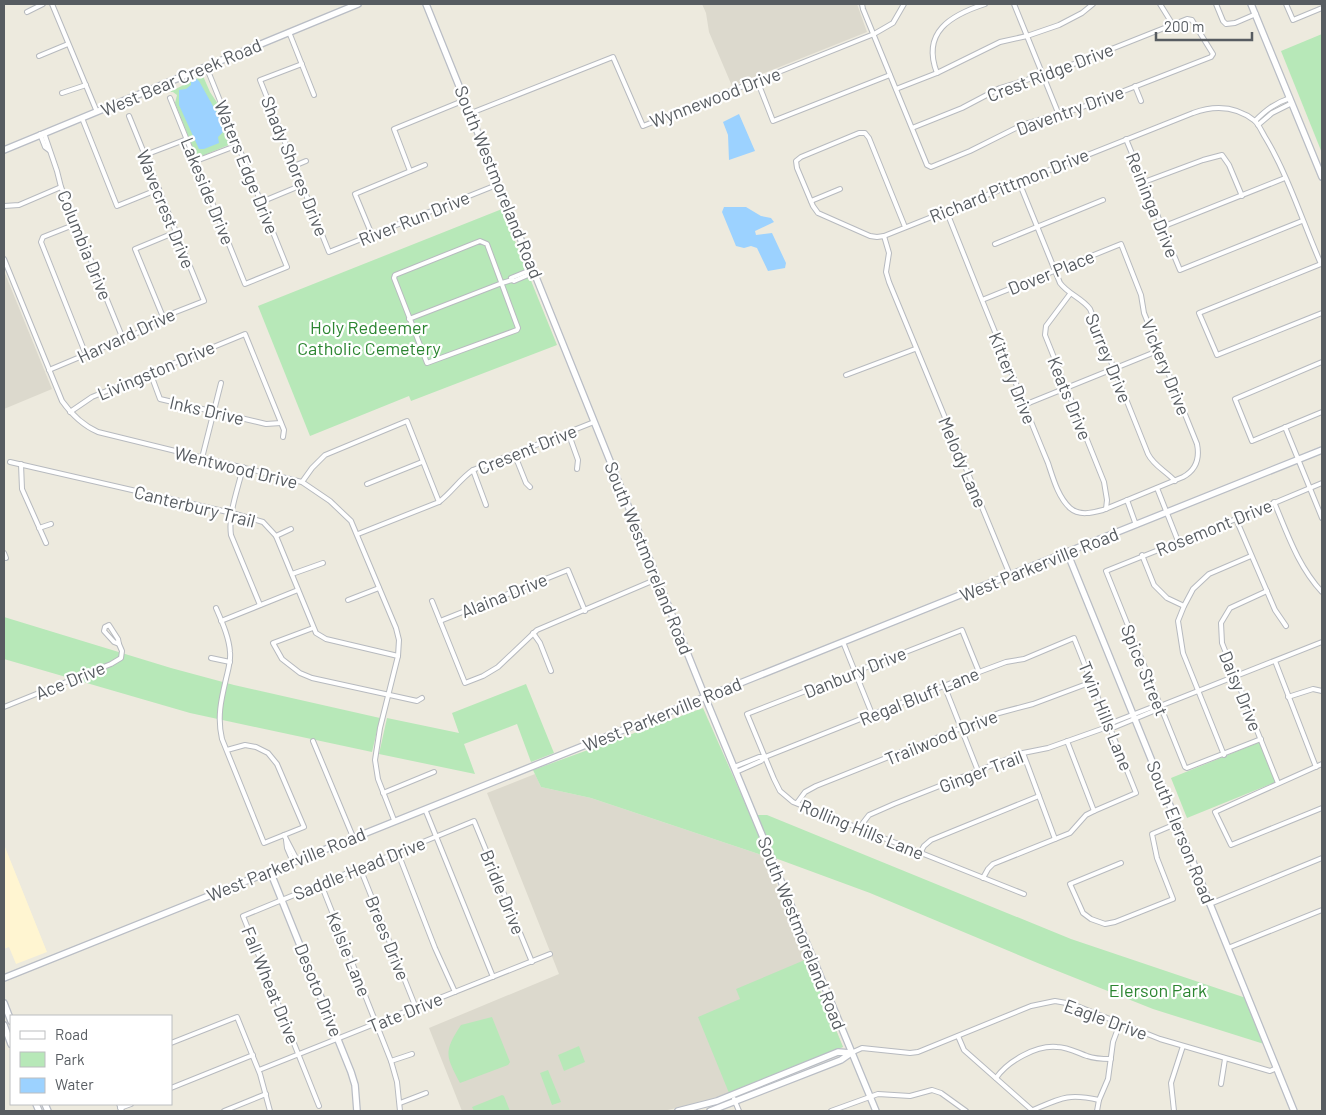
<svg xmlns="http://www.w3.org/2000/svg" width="1326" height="1115" font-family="Barlow,sans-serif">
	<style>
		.commercial { fill: #fff5d1 }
		.education { fill: #dcd9cd }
		.green { fill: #b7e8b8 }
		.water { fill: #9cd2ff }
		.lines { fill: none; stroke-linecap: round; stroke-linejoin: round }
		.street-casing { stroke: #b7babf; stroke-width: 6 }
		.secondary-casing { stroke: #b9bdc5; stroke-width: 8 }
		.street { stroke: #fff; stroke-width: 4 }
		.secondary { stroke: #fff; stroke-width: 5.5 }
		.labels { text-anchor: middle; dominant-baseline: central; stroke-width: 4.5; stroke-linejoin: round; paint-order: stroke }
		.street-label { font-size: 18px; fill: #575c61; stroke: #fff }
		.park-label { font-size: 18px; fill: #2c8531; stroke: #fff }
	</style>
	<rect width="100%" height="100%" fill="#edeade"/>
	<polygon class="commercial" points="4,847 5,847 47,952 16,964 9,947 4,949"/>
	<g class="education">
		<polygon points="702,4 857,4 867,32 732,86 709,32 706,13"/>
		<polygon points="4,271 52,389 4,409"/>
		<polygon points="535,774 541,787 591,798 765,856 843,1047 727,1094 703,1102 663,1111 462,1111 429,1028 559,974 487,793"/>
	</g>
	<g class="green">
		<polygon points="1322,34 1322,153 1281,51"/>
		<polygon points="203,76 210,92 220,107 234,141 231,144 197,158 175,103 177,95 173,92 169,92"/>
		<polygon points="502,209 557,345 411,401 409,396 310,436 258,306"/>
		<polygon points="4,617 171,668 234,685 380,718 372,752 190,713 4,659"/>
		<polygon points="526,684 554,753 531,762 517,724 464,744 475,774 379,754 387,718 459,733 452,713"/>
		<polygon points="703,708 768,855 765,856 591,798 541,787 533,770"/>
		<polygon points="1260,742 1276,782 1187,818 1171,778"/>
		<polygon points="757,815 767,815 1071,939 1249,999 1264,1044 1153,1009 1040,964 870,893 775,858"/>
		<polygon points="807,959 843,1047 729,1093 698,1017 740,999 736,989"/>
		<path d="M492 1017 510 1062 508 1065 460 1083C446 1056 443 1052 461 1025Z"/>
		<polygon points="579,1046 585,1062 564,1071 558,1055"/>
		<polygon points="548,1070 561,1102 552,1105 540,1073"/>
		<polygon points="502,1095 504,1096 510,1111 474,1111 472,1107"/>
	</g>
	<g class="water">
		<polygon points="194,77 199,81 218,115 223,132 218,137 219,143 204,149 199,149 179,105 179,90 186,89 191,85 191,78"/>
		<polygon points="739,114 755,151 729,160 728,135 723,122"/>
		<polygon points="724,207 746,207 761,216 771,218 774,222 755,231 756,235 772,233 786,263 785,268 768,271 757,248 751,246 744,248 736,246 722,212"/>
	</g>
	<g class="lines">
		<defs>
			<g id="street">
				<polyline points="52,4 97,112"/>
				<polyline points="862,4 863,9 927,165 931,167 970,151 1022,125 1080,108 1211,57 1213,54 1192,20 1187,19 1056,71 1000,88 962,108 912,128"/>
				<polyline points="1014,4 1059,115"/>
				<polyline points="1160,4 1173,25"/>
				<polyline points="1216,4 1223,21 1226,24 1235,23 1256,14"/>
				<polyline points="1286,4 1293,20 1322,8"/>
				<polyline points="27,12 43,4"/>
				<polyline points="289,32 314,95"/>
				<polyline points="39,56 68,44"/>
				<polyline points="302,64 260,80 329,252 499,184"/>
				<path d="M937 73C921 32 951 15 985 4"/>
				<polyline points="757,80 773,121 890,75"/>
				<polyline points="1135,86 1141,101"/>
				<polyline points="896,89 937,73 1000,42 1027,36 1059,25 1082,13 1093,4"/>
				<polyline points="62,93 86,85"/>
				<polyline points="170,98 245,284 287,267 206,66"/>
				<polyline points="471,113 613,57 643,126 874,34 893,23 904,4"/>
				<polyline points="82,118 117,206 159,189"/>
				<path d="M1255 121C1266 110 1275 103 1290 98"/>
				<polyline points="1258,125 1272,113 1292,103"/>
				<polyline points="44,133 57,171 61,187 123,339"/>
				<polyline points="40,134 45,147 49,150"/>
				<polyline points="1126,139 1180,270 1302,221"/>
				<polyline points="145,155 187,139"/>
				<polyline points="196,161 238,145"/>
				<polyline points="294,166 306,161"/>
				<polyline points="410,171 394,129 465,100"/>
				<path d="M1019 182 1060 283C1068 294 1082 298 1090 309L1148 454C1154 466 1166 471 1175 481"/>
				<polyline points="1144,182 1203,160 1222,155 1229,165 1242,196"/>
				<polyline points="811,201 840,189"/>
				<polyline points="261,202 302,185"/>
				<polyline points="4,206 19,205 61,187"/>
				<path d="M946 210 982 300 1019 391C1028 415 1038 439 1048 463 1053 478 1058 497 1070 508 1079 516 1092 513 1103 510L1183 477C1196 470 1200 459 1197 444L1144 313 1141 295 1121 244 982 300"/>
				<polyline points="76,224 43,237 41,242 86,355"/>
				<path d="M905 227 869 138 865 133H859L801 157 796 161 797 168 813 206 818 213 870 236 877 237 884 236 1193 113C1215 105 1236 106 1255 121 1259 125 1262 132 1265 137 1288 175 1303 223 1321 264L1199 313 1217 355 1322 313"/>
				<polyline points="1162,227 1285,178"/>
				<polyline points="372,235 355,194 425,165"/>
				<polyline points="884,236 889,253 886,272 889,282 1010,575"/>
				<polygon points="480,241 487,244 518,328 517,330 427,363 394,278 395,275"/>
				<polyline points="995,244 1103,200"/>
				<path d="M4 259 62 401C72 415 82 425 98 432L302 482 330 501 351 521 396 628 399 640 398 656 380 728 375 760 378 779 394 820"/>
				<polyline points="512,280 511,278 533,269"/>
				<polyline points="1070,294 1046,326 1045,335 1104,482 1107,500 1106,509"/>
				<polyline points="163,317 135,249 176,232"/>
				<polyline points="409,319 502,283 512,280 514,281 535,272"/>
				<polyline points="1322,362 1235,399 1252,441 1322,412"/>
				<polyline points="49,370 142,331 163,317 204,301 129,116"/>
				<polyline points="150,372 160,399 266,424 281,423"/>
				<polyline points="846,375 915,349"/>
				<polyline points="1024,405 1160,350"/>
				<polyline points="70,412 92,397 245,334 284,430 283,437"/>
				<polyline points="1285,427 1322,518"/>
				<polyline points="568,432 578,460 577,469"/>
				<polyline points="514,453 526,483 530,487"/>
				<polyline points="202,458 221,383"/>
				<polyline points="10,462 232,513 263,522 276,536 316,633 326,639 398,656"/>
				<polyline points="21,464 22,489 46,543"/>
				<path d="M243 467C238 489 228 513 231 535L260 605"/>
				<polyline points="473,470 486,505"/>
				<polyline points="302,482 312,468 325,455 407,421 439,502"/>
				<polyline points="367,484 422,462"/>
				<polyline points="1157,488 1178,541"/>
				<polyline points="1127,500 1136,525"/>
				<path d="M1274 502C1288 535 1298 566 1322 592"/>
				<polyline points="1236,519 1275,610 1286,626"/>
				<polyline points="39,528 51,524"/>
				<path d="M358 534 439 502C452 492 460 479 473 470L594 422"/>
				<polyline points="276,536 291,529"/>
				<polyline points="4,553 6,558"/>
				<polyline points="1142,555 1154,585 1167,598 1184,606"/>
				<polyline points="292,574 323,563"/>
				<polyline points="1267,591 1230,608 1221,623 1222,643 1278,783"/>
				<polyline points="348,600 379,588"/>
				<polyline points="432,601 465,683 483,676 498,667 537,630 657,579"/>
				<path d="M216 608C222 622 229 637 230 652 231 661 228 670 226 679 221 700 217 718 222 739L264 843 304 827 277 764 268 753 256 747 245 745 227 750"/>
				<polyline points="221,621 298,590"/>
				<polyline points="440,621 568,570 585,611"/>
				<polygon points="109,625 118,639 119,644 114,642 104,631 105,627"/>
				<polyline points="313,628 273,643 282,659 300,673 312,678 417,701 422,698"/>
				<polyline points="533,633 540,643 551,671"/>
				<polyline points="843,642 872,714"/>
				<polyline points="211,658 230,662"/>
				<polyline points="1275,661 1316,767"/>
				<polyline points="979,672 962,630 747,714 774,779 780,791 793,802 1024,894"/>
				<polyline points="944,685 978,771"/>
				<polyline points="1288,697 1313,689 1322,691"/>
				<polyline points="4,707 111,664 121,658 122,651 119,644"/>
				<polyline points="1110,726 1114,722 1155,706 1160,706 1322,642"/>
				<polyline points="1261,739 1187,768 1185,767 1106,571 1236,519 1322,483"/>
				<polyline points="313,741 353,837"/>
				<polyline points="1067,741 1094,811"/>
				<polyline points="1023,753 1055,839"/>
				<polyline points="1224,755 1183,653 1178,621 1184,606 1193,589 1209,574 1251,556"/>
				<polyline points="1322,764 1215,812 1231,845 1322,808"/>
				<polyline points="734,767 759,757 765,757 979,672 1006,662 1024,659 1074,638 1136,793 1094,811 1086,815 1070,833 993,864 988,869 983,878"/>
				<polyline points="736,772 761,761 765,757"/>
				<polyline points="383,793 434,772"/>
				<polyline points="797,803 805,792 816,786 999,713 1033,704 1092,682"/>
				<polyline points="425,809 493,977"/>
				<polyline points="859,828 869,815 894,804 1023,753 1048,748 1110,726 1115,727 1156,710 1160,706"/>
				<polyline points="284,835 297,860"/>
				<polyline points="286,840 287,848 293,862"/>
				<polyline points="398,853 435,948 455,992"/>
				<polyline points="920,853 924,846 931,840 1039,796"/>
				<polyline points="1121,863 1070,884 1083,913 1091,919 1105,924 1115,922 1173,899 1157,858 1152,834 1178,823"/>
				<polyline points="360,868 416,1008"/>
				<polyline points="321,884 391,1061 397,1082 400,1111"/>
				<polyline points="1210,904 1322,858"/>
				<polyline points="1228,948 1322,910"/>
				<polyline points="958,1036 964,1050 1033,1111"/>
				<polyline points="171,1043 237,1017 260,1074 270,1111"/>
				<polyline points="851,1053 862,1048 910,1053 918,1052 1031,1006 1055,1001 1072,1004 1160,1039 1270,1071 1277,1068"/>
				<polyline points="391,1061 412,1054"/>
				<polyline points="259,1070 550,954"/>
				<path d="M996 1078C1008 1061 1036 1045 1057 1047 1068 1047 1078 1053 1087 1056 1095 1059 1103 1059 1111 1059"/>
				<polyline points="1221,1084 1225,1059"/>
				<polyline points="171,1088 253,1055"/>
				<polyline points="734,1099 739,1111"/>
				<polyline points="400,1103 426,1093"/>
				<polyline points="119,1104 122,1111"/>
				<polyline points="319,1106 243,916 474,821 532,962"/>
				<polyline points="120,1108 131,1104"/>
				<path d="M1033 1110C1061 1098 1068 1093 1099 1100"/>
				<polyline points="224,1111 266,1094"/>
				<polyline points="831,1111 878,1094 910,1096 932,1090 941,1093 966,1111"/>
				<polyline points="1097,1111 1099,1100 1108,1079 1113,1042 1120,1023"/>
				<polyline points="1174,1111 1171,1083 1183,1046"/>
			</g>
			<g id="secondary">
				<polyline points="426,4 705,697 876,1111"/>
				<polyline points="1251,4 1322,177"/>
				<polyline points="4,150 358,4"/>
				<polyline points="1067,552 1294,1111"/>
				<polyline points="270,871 351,1072 355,1085 357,1111"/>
				<polyline points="4,978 1322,450"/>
				<polyline points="4,1003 11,1021"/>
				<polyline points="4,1025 11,1044"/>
				<polyline points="36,1104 39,1111"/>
				<polyline points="45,1104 48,1111"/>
				<polyline points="678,1111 717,1101 838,1052 851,1053"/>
				<polyline points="710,1111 841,1060 851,1053"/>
			</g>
		</defs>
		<use href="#street" class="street-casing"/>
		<use href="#secondary" class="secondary-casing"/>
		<use href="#street" class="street"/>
		<use href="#secondary" class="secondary"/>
	</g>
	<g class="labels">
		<g class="street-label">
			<text transform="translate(1050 72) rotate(-21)">Crest Ridge Drive</text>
			<text transform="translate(181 77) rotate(-23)">West Bear Creek Road</text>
			<text transform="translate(715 97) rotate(-21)">Wynnewood Drive</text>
			<text transform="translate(1070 110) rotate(-20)">Daventry Drive</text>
			<text transform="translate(295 166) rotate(68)">Shady Shores Drive</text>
			<text transform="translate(247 167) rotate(68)">Waters Edge Drive</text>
			<text transform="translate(499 182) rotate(68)">South Westmoreland Road</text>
			<text transform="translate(1009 185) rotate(-22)">Richard Pittmon Drive</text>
			<text transform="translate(208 191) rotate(68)">Lakeside Drive</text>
			<text transform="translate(1153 205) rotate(68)">Reininga Drive</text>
			<text transform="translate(166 209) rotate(68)">Wavecrest Drive</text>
			<text transform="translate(414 218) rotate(-22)">River Run Drive</text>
			<text transform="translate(85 245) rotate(68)">Columbia Drive</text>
			<text transform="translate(1051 272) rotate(-22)">Dover Place</text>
			<text transform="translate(126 335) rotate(-25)">Harvard Drive</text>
			<text transform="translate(1109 358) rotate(68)">Surrey Drive</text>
			<text transform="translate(1166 367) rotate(68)">Vickery Drive</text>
			<text transform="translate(156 370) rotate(-23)">Livingston Drive</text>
			<text transform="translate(1013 378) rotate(68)">Kittery Drive</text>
			<text transform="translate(1070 398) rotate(68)">Keats Drive</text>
			<text transform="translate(207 410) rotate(13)">Inks Drive</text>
			<text transform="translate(527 449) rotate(-22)">Cresent Drive</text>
			<text transform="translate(963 462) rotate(67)">Melody Lane</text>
			<text transform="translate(236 467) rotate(14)">Wentwood Drive</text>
			<text transform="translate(195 506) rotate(14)">Canterbury Trail</text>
			<text transform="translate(1214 527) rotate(-22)">Rosemont Drive</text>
			<text transform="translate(649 558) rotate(68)">South Westmoreland Road</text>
			<text transform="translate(1039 564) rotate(-22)">West Parkerville Road</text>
			<text transform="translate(504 595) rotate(-22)">Alaina Drive</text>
			<text transform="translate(1145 670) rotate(68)">Spice Street</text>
			<text transform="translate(855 672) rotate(-22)">Danbury Drive</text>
			<text transform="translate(70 680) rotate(-22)">Ace Drive</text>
			<text transform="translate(1241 691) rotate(68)">Daisy Drive</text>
			<text transform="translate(919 696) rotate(-22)">Regal Bluff Lane</text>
			<text transform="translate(662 714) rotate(-22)">West Parkerville Road</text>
			<text transform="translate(1106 716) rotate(68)">Twin Hills Lane</text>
			<text transform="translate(941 737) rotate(-22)">Trailwood Drive</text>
			<text transform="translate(981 771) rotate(-21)">Ginger Trail</text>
			<text transform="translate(862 829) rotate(22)">Rolling Hills Lane</text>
			<text transform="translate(1181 832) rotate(68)">South Elerson Road</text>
			<text transform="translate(286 864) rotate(-22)">West Parkerville Road</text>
			<text transform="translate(359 868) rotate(-22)">Saddle Head Drive</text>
			<text transform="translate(503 892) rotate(68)">Bridle Drive</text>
			<text transform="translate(802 933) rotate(68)">South Westmoreland Road</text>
			<text transform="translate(388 938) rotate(68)">Brees Drive</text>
			<text transform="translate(349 954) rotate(68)">Kelsie Lane</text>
			<text transform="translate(271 985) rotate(68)">Fall Wheat Drive</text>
			<text transform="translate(319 990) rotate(68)">Desoto Drive</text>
			<text transform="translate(405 1012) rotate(-22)">Tate Drive</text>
			<text transform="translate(1106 1019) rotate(20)">Eagle Drive</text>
		</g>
		<g class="park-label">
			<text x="369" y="327">Holy Redeemer<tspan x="369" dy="21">Catholic Cemetery</tspan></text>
			<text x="1158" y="990">Elerson Park</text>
		</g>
	</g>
	<rect width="1326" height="1115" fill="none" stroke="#575c61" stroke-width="10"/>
	<rect x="10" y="1015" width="162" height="90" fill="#ffffff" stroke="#bcbec0"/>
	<rect x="20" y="1031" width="25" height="8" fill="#ffffff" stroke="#bcbec0"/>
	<text x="55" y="1040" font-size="15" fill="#575c61">Road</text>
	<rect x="20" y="1052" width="25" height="15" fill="#b7e8b8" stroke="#bcbec0"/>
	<text x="55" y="1065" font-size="15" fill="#575c61">Park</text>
	<rect x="20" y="1078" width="25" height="15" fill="#9cd2ff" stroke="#bcbec0"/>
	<text x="55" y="1090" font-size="15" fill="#575c61">Water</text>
	<path d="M1156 32v8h96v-8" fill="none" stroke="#575c61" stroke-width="2.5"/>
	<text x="1164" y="32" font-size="15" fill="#575c61" stroke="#ffffff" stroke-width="4" paint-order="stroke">200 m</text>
</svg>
